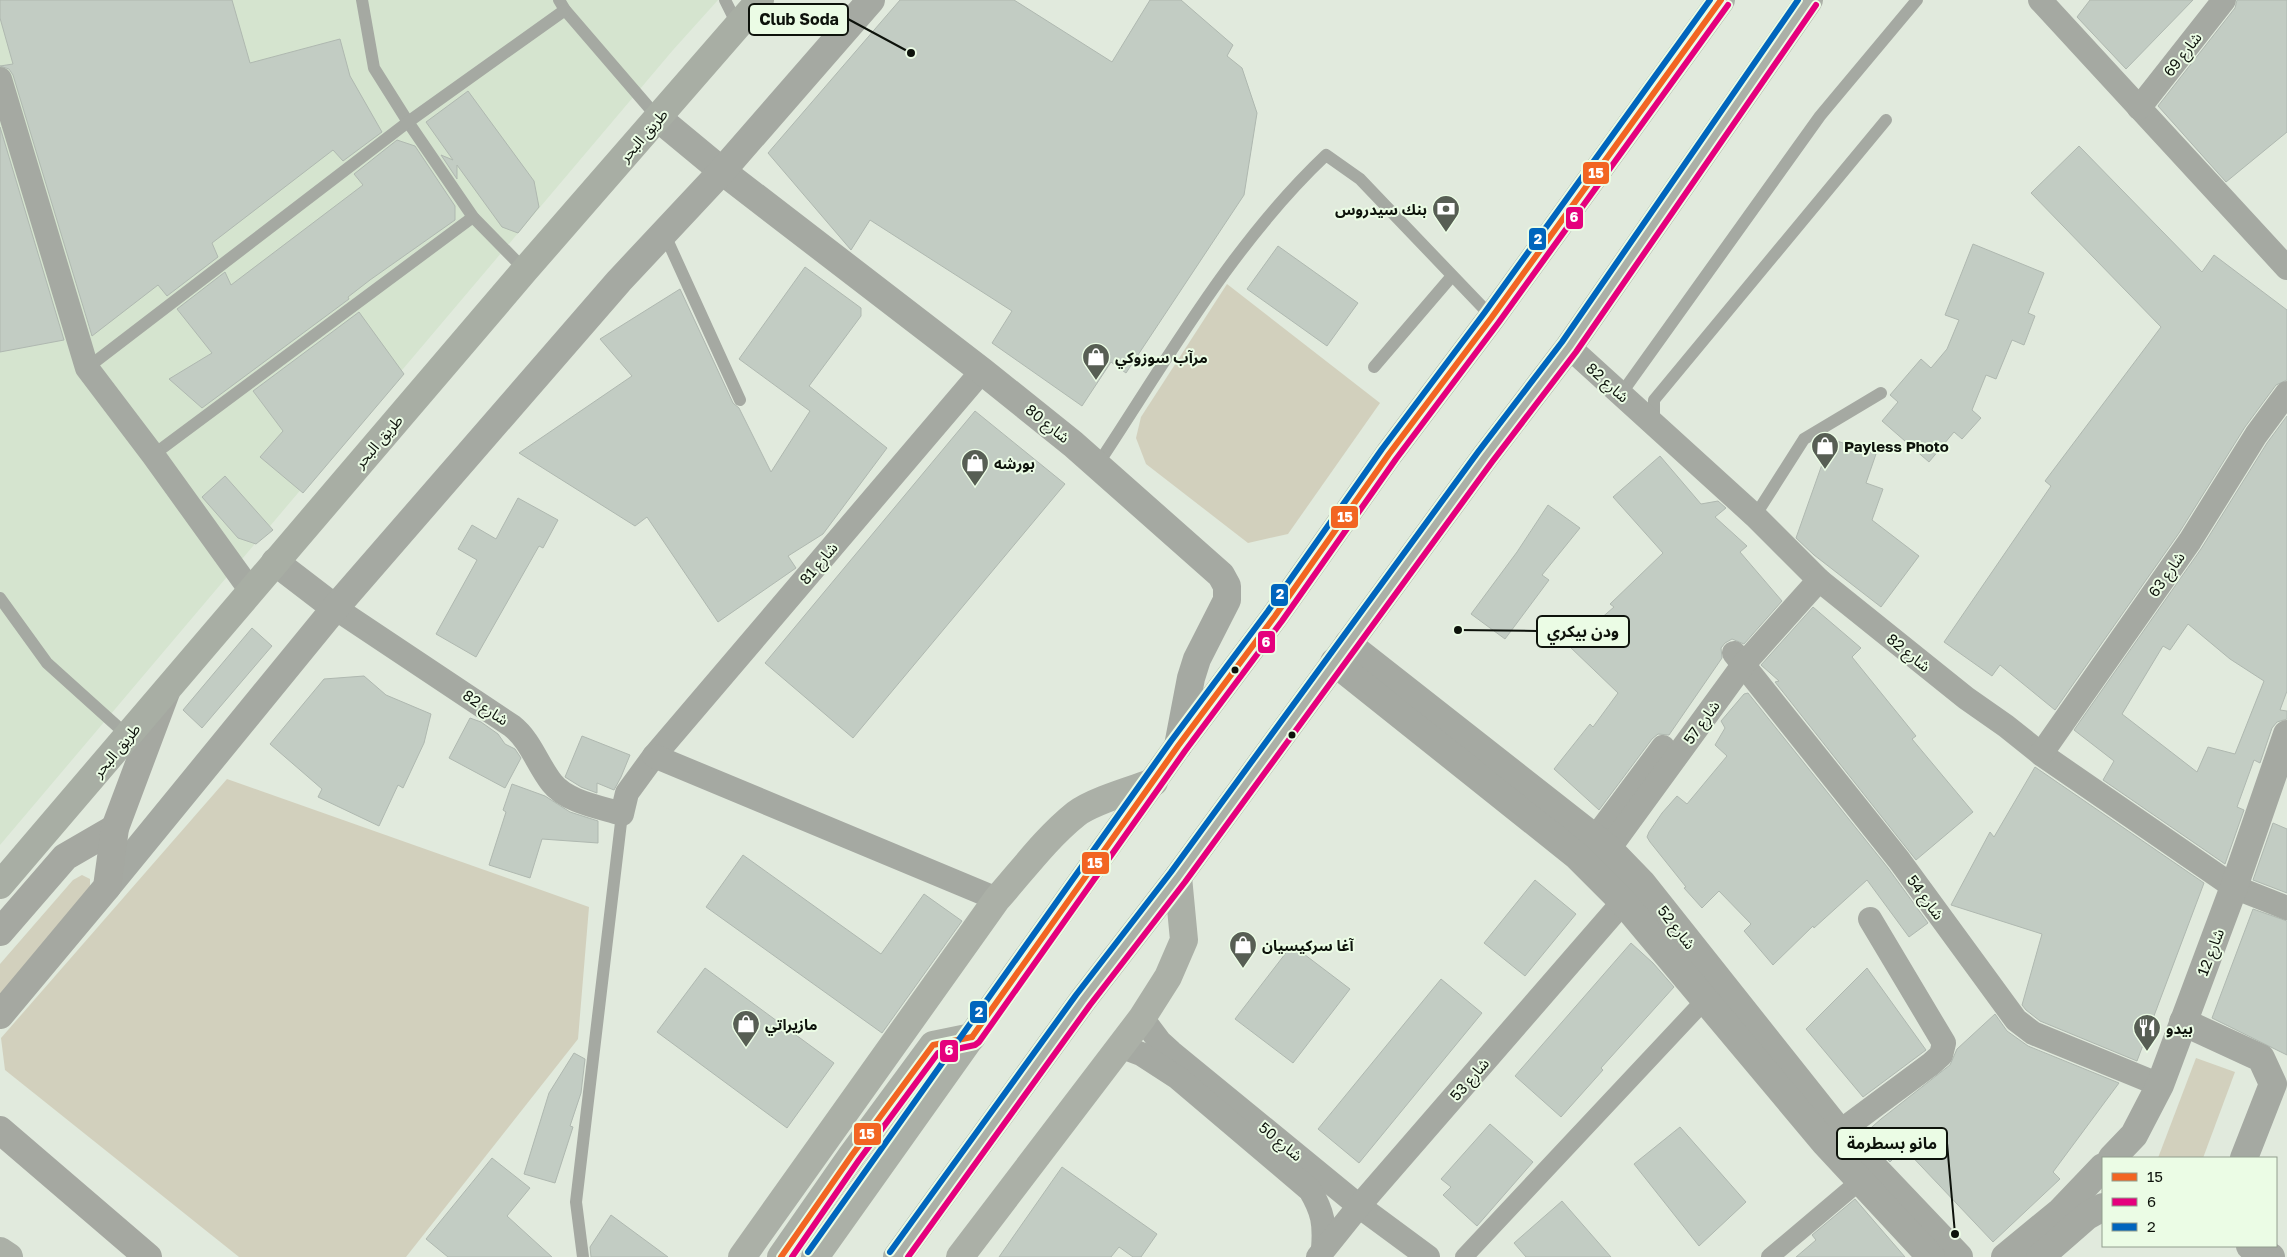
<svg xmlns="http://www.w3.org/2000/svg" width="2287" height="1257" font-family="'Golos Text','Noto Sans Arabic',sans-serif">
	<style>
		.built { fill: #d5e4cf }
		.green { fill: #d2d0bd }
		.building { fill: #c2ccc3; stroke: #afb8b0; fill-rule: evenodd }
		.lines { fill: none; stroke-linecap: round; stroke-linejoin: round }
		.service { stroke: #a5a9a2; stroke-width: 12 }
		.pedestrian { stroke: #a5a9a2; stroke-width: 18 }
		.minor { stroke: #a5a9a2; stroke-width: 24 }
		.tertiary { stroke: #a5a9a2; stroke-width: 28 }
		.secondary { stroke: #a5a8a1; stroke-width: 28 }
		.trunk { stroke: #a8aea4; stroke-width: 28 }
		.motorway { stroke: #abb0a7; stroke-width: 28 }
		.bus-1-casing { stroke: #ebfce5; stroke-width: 10 }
		.bus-2-casing { stroke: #ebfce5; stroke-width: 10 }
		.bus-3-casing { stroke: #ebfce5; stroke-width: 10 }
		.bus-1 { stroke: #f26522; stroke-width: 6 }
		.bus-2 { stroke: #e5007d; stroke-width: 6 }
		.bus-3 { stroke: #0065bd; stroke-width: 6 }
		.bus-dot { fill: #0d120b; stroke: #ebfce5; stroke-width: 2 }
		.labels { text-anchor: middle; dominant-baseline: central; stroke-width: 4; stroke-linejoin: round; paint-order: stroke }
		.street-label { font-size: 15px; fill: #0d120b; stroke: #ebfce5 }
		.poi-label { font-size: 15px; font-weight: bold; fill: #0d120b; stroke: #ebfce5; text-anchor: start }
		.leader { fill: none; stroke: #0d120b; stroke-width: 2 }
		.callout-dot { fill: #0d120b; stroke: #ebfce5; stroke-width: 2 }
		.callout { fill: #ebfce5; stroke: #0d120b; stroke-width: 2 }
		.callout-label { font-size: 16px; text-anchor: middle; font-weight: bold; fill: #0d120b }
		.line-badge { stroke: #ebfce5; stroke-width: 2 }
		.badge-label { font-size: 14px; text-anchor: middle; font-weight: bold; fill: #fff }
	</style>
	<rect width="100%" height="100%" fill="#e1eadd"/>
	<polygon class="built" points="0,0 718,0 673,50 0,845"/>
	<g class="green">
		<polygon points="1227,284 1380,403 1288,534 1248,543 1146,464 1136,438 1141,417"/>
		<polygon points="227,779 589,907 578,1039 406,1257 239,1257 5,1070 1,1038"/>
		<polygon points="82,875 90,879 90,888 0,996 0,964 73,880"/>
		<polygon points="2196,1058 2235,1072 2203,1158 2158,1158"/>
	</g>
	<g class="building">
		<polygon points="0,0 232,0 250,63 340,39 350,76 382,132 343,161 333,150 212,243 218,257 167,296 158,285 92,336 13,75 9,69 0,66 13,64 0,18"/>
		<polygon points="900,0 1014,0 1112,62 1150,0 1181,0 1233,45 1227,56 1242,68 1257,113 1244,195 1126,373 1111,362 1082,406 992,343 1012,311 870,220 851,250 768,153"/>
		<polygon points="2090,0 2193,0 2126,69 2077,17"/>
		<polygon points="2237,0 2287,0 2287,132 2226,182 2158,106 2235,8"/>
		<polygon points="468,91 534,181 539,207 518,233 502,227 457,165 457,179 441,155 453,160 426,122"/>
		<polygon points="0,127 64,340 0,352"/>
		<polygon points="397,140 415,146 455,206 455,220 370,280 348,297 349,299 202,408 169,379 212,353 177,309 225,272 231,285 363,185 354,174"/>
		<polygon points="2079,146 2202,272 2214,255 2287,310 2287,380 2276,385 2245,427 2179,533 2055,710 2000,665 1992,676 1944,642 2051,486 2045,481 2161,327 2031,193"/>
		<polygon points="1973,244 2044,273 2028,313 2035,316 2024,345 2012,340 1996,379 1986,375 1972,410 1981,418 1962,439 1954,432 1929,462 1882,421 1898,402 1890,395 1921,359 1931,368 1947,349 1959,320 1945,315"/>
		<polygon points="1278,246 1358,303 1327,346 1247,289"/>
		<polygon points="805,267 861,308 861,316 809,386 887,448 823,534 788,556 796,568 718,622 647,517 635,526 519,453 632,376 600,339 680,289 733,403 739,408 771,472 810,411 739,359"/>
		<polygon points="359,312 404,374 303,493 260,457 283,431 253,391"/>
		<polygon points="975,411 1065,484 853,738 765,663"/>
		<path d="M2287 416V691L2280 710 2287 711V719L2277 722 2272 728 2260 763 2254 760 2237 807 2244 810 2225 864 2103 780 2114 761 2074 730 2201 549 2267 443ZM2188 624 2230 659 2264 681 2235 754 2208 747 2197 772 2122 714 2163 646 2170 650Z"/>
		<polygon points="1831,439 1876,454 1866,483 1883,489 1872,520 1919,556 1881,607 1814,555 1796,538"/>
		<polygon points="1660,456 1701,504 1718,501 1726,508 1715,517 1747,546 1740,552 1782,601 1744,644 1732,639 1725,643 1721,648 1722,658 1669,735 1658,734 1652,739 1599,810 1554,769 1590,724 1593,727 1618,693 1569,646 1614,607 1610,604 1663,553 1613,497"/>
		<polygon points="225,476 273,530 256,544 238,538 202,497"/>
		<polygon points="518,498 558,520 543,548 539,546 476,657 436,634 477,560 458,549 472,525 496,539"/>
		<polygon points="1548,505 1580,528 1542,575 1549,580 1505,639 1471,614 1517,552"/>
		<polygon points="1813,607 1861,648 1852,657 1916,736 1912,739 1973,812 1916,860 1775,682 1779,681 1761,665"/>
		<polygon points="252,628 272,646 202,728 183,710"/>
		<polygon points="364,676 386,695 431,714 424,743 403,788 398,785 379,826 318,797 322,789 270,744 324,679"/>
		<polygon points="1748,693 1888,868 1928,923 1909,937 1867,880 1814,928 1813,926 1773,965 1744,931 1751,924 1719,891 1702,908 1684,888 1686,887 1650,842 1647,837 1649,832 1662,813 1677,796 1687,804 1727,756 1715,745 1725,728 1721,721 1744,694"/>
		<polygon points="470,718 481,722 498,734 505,744 515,749 521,758 505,788 449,758"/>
		<polygon points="582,736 630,755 621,777 614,790 597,783 597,793 581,787 565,777"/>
		<polygon points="2035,767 2204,883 2137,1061 2040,1021 2026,1010 2022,1005 2042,934 1951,905 1990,832 1994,837"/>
		<polygon points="512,784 545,796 570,812 598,821 598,843 542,839 530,878 489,865 506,812 503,810"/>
		<polygon points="2273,823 2287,829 2287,893 2253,880"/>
		<polygon points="743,855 881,954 924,894 962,921 882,1033 706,907"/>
		<polygon points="1535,880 1576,914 1525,976 1484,943"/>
		<polygon points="2253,909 2287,921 2287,1055 2212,1018"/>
		<polygon points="1631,943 1653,963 1674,987 1601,1068 1603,1070 1561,1117 1515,1076"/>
		<polygon points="1292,945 1350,989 1293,1063 1235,1019"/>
		<polygon points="705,968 834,1063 787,1128 657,1032"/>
		<polygon points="1867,968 1926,1050 1863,1097 1806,1029"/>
		<polygon points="1441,979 1482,1013 1359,1163 1318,1129"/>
		<polygon points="1995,1014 2007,1031 2028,1046 2119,1083 2053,1172 2060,1179 1993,1242 1904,1148 1890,1162 1864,1134 1881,1119 1950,1065 1957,1049"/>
		<polygon points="574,1053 585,1059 581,1093 570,1126 573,1127 555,1183 524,1174 549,1093"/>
		<polygon points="1490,1124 1533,1162 1477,1226 1443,1195 1451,1187 1441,1179"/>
		<polygon points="1680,1127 1746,1202 1699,1246 1634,1164"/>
		<polygon points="492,1158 530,1188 507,1216 552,1257 448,1257 426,1239"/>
		<polygon points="1062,1167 1157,1234 1141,1257 1133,1257 1119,1247 1111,1257 999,1257"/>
		<polygon points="1855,1199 1905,1257 1796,1257 1816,1240 1812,1235"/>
		<polygon points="1562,1201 1611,1257 1526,1257 1514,1243"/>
		<polygon points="611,1215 668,1257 591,1257 590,1247"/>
	</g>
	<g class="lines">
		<g class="service">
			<polyline points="362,0 374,68 408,122 473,217 525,270"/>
			<polyline points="559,0 565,10 658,118"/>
			<polyline points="725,0 738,26"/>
			<polyline points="664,233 740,400"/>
			<polyline points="1374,367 1452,276"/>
			<polyline points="87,368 408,122 565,10"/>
			<polyline points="1621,394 1820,116 1917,0"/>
			<polyline points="1654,424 1654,400 1886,120"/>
			<polyline points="153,455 473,217"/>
			<path d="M1098 464C1168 358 1233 243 1326 155L1360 179 1492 317"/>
			<polyline points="1755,516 1804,439 1881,393"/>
			<polyline points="0,598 47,663 128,736"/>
			<polyline points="583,1257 576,1202 622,814"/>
		</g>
		<g class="pedestrian">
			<polyline points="1464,1257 1705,1000"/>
			<polyline points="1770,1257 1860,1181"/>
		</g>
		<g class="minor">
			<polyline points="2040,0 2287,268"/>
			<polyline points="0,79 87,368 153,455 251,591"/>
			<polyline points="2139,108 2224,0"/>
			<polyline points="1569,347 1755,516 1819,580 1966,698 2006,726 2041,754 2234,887 2287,908"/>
			<path d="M335 608 512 726C531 741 537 764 552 783 567 802 600 807 622 814L627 793 654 756 982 371"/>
			<polyline points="1734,653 1899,860 2016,1020 2033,1033 2160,1085"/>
			<polyline points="2041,754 2190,541 2256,435 2287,393"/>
			<polyline points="654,756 997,899"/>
			<polyline points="1582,851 1595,838 1663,747"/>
			<polyline points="1596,862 1609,849 1743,665 1819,580"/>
			<polyline points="1142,1018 1160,1042 1171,1052 1359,1206 1428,1257"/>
			<path d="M1120 1046 1141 1054 1178 1078 1310 1190C1323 1212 1325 1224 1323 1249"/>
			<polyline points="1826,1142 1931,1064 1941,1055 1944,1043 1870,919"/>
			<polyline points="1318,1257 1359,1206 1623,902"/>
		</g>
		<g class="tertiary">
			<polyline points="658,118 722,171 982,371 1073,444 1221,575 1227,586 1227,600 1197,659 1191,678 1178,746"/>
			<polyline points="275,562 335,608"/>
			<polyline points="1348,644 1609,849 1642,883 1839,1131 1959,1257"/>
			<polyline points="1334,662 1577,856 1623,902 1825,1143 1931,1257"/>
			<polyline points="107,887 335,608 619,281 722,171 871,0"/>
			<polyline points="2183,1022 2261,1058 2273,1084 2244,1158"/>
			<polyline points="2112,1158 2134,1135 2160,1085 2234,887 2287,734"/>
			<polyline points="2250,1246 2271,1257"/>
			<polyline points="2005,1257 2061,1211 2103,1167"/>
			<polyline points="2040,1257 2087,1216 2103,1207"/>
		</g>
		<g class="secondary">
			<polyline points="0,932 65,857 115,828"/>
			<polyline points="0,1015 107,887 115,828 166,692"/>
			<polyline points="0,1130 148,1257"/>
		</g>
		<polyline class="trunk" points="0,885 525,270 760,0"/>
		<g class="motorway">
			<polyline points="0,1251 9,1257"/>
			<path d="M742 1257 997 899C1022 871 1046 838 1076 814 1093 801 1132 790 1154 782"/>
			<polyline points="781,1257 852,1155 933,1045 972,1037"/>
			<polyline points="815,1257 1178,746 1275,616 1389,454 1492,317 1721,0"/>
			<polyline points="897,1257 1083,1000 1178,877 1485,457 1569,347 1809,0"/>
			<polyline points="960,1257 1142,1018 1168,977 1184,940 1178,877"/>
		</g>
		<defs>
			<g id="bus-1">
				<polyline points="972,1037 1178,746 1275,616 1389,454 1492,317 1721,0"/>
				<polyline points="781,1257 852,1155 933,1045 972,1037"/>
			</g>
			<g id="bus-2">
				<polyline points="792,1257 859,1160 938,1053 975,1045 979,1042 1185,751 1282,621 1396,459 1499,322 1728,5"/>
				<polyline points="908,1257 1090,1005 1185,882 1492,462 1576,352 1816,5"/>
			</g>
			<g id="bus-3">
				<polyline points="808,1252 1171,741 1268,611 1382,449 1485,312 1710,0"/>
				<polyline points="890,1252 1076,995 1171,872 1478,452 1562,342 1798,0"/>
			</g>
		</defs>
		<use href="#bus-1" class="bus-1-casing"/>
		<use href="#bus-2" class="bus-2-casing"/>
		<use href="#bus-3" class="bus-3-casing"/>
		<use href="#bus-1" class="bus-1"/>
		<use href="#bus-2" class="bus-2"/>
		<use href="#bus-3" class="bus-3"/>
	</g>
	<defs>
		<symbol id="bank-pin" viewBox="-11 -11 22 30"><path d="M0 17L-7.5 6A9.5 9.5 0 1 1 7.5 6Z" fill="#575e54" stroke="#ebfce5"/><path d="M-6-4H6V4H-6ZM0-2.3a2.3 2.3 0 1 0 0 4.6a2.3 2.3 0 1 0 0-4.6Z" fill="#fff"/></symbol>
		<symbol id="shop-pin" viewBox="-11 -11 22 30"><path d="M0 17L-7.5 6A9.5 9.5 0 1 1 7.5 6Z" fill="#575e54" stroke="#ebfce5"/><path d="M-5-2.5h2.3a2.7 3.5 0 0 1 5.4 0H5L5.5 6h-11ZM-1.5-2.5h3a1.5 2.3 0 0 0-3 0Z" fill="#fff"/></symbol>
		<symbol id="restaurant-pin" viewBox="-11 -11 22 30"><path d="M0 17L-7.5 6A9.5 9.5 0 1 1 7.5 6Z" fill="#575e54" stroke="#ebfce5"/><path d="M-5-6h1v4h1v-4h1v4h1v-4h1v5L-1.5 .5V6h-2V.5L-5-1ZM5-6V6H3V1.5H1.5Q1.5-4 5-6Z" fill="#fff"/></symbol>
	</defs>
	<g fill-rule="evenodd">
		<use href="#bank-pin" x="1430" y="193" width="32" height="43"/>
		<use href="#shop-pin" x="1080" y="341" width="32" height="43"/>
		<use href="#shop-pin" x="1809" y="430" width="32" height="43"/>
		<use href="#shop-pin" x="959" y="447" width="32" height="43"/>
		<use href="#shop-pin" x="1227" y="929" width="32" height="43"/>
		<use href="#shop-pin" x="730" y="1008" width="32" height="43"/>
		<use href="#restaurant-pin" x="2131" y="1012" width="32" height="43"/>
	</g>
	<g class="bus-dot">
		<circle cx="1235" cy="670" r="4.5"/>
		<circle cx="1292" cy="735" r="4.5"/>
	</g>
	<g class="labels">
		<g class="street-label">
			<text transform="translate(2182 54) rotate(-52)">شارع 69</text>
			<text transform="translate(643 135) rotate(-49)">طريق البحر</text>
			<text transform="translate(1608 382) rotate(42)">شارع 82</text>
			<text transform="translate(1048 423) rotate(39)">شارع 80</text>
			<text transform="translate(378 441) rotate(-49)">طريق البحر</text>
			<text transform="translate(818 563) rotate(-50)">شارع 81</text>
			<text transform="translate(2166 574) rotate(-55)">شارع 63</text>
			<text transform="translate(1909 652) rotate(39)">شارع 82</text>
			<text transform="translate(486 707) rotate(34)">شارع 82</text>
			<text transform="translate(1701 722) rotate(-54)">شارع 57</text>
			<text transform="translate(116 750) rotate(-50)">طريق البحر</text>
			<text transform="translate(1926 897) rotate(54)">شارع 54</text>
			<text transform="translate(1677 927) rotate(52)">شارع 52</text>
			<text transform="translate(2210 952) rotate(-69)">شارع 12</text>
			<text transform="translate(1469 1079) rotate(-49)">شارع 53</text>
			<text transform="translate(1281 1141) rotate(40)">شارع 50</text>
		</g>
		<g class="poi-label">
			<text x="1427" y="209" text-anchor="end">بنك سيدروس</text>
			<text x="1115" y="357">مرآب سوزوكي</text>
			<text x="1844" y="446">Payless Photo</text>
			<text x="994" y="463">بورشه</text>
			<text x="1262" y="945">آغا سركيسيان</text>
			<text x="765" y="1024">مازيراتي</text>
			<text x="2166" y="1028">بيدو</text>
		</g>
	</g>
	<path class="leader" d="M911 53L848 19M1458 630L1537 631M1955 1234L1947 1143"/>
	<g class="callout-dot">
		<circle cx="911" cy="53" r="5"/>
		<circle cx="1458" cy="630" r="5"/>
		<circle cx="1955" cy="1234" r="5"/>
	</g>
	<g class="callout">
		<rect x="749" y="4" width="99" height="31" rx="5"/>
		<rect x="1537" y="616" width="92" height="31" rx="5"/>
		<rect x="1837" y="1128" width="110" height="31" rx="5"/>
	</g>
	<g class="callout-label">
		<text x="799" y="25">Club Soda</text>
		<text x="1583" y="637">ودن بيكري</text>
		<text x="1892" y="1149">مانو بسطرمة</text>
	</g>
	<g class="line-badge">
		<rect x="1582" y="161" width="28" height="24" rx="5" fill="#f26522"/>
		<rect x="1565" y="206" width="19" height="24" rx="5" fill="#e5007d"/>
		<rect x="1528" y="227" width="19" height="24" rx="5" fill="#0065bd"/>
		<rect x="1330" y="505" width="29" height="24" rx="5" fill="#f26522"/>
		<rect x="1270" y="583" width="19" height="24" rx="5" fill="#0065bd"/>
		<rect x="1257" y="630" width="19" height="24" rx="5" fill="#e5007d"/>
		<rect x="1081" y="851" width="29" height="24" rx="5" fill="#f26522"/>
		<rect x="969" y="1000" width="19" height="24" rx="5" fill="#0065bd"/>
		<rect x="939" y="1039" width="20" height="24" rx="5" fill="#e5007d"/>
		<rect x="853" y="1122" width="29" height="24" rx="5" fill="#f26522"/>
	</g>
	<g class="badge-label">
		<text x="1596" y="178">15</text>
		<text x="1574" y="222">6</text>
		<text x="1538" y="244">2</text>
		<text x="1345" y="522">15</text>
		<text x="1280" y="599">2</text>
		<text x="1266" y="647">6</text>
		<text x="1095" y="868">15</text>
		<text x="979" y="1017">2</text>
		<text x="949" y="1055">6</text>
		<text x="867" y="1139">15</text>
	</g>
	<rect x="2102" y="1157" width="175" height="90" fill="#ebfce5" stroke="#929e8e"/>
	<rect x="2112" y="1173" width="25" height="8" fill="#f26522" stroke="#929e8e"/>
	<text x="2147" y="1182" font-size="15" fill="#0d120b">15</text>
	<rect x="2112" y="1198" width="25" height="8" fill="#e5007d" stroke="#929e8e"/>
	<text x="2147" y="1207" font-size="15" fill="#0d120b">6</text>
	<rect x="2112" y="1223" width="25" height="8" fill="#0065bd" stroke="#929e8e"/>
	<text x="2147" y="1232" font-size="15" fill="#0d120b">2</text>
</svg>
